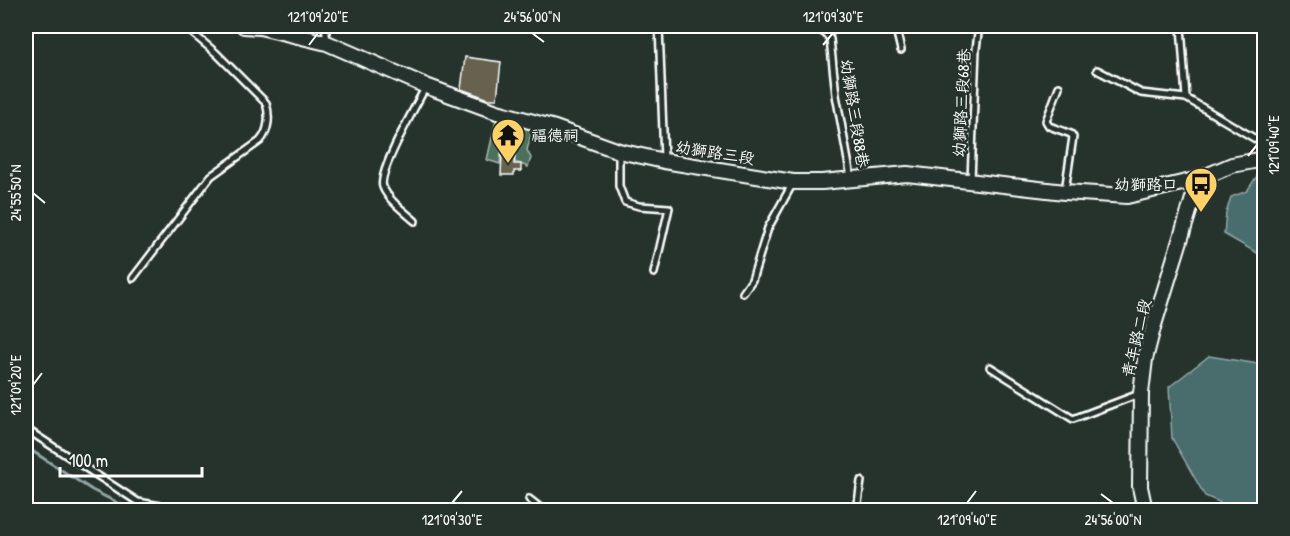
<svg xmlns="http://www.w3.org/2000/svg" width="1290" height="536" font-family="'Patrick Hand','LXGW WenKai TC',sans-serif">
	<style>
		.green { fill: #4e705b; stroke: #a6b8ad; stroke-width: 1.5 }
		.water { fill: #486c6d; stroke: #91a7a7; stroke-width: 1.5 }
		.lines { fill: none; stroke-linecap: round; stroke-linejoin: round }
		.stream { stroke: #91a7a7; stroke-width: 3 }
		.building { fill: #66624f; stroke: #fff; stroke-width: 1.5 }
		.service-casing { stroke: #fff; stroke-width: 10 }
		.tertiary-casing { stroke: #fff; stroke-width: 18 }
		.service { stroke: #26332d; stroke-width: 5 }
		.tertiary { stroke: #26332d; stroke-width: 14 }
		.ticks { fill: none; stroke: #fff; stroke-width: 2 }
		.labels { text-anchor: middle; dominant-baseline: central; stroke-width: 5; stroke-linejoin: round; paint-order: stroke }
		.street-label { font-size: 16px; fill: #fff; stroke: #26332d }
		.poi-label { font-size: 16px; fill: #fff; stroke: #26332d; text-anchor: start }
		.neatline { fill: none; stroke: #fff; stroke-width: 2 }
		.ticks-label { font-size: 15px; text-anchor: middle; fill: #fff }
	</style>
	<rect width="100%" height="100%" fill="#26332d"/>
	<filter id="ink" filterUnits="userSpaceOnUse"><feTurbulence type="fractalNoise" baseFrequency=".0167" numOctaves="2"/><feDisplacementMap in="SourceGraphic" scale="12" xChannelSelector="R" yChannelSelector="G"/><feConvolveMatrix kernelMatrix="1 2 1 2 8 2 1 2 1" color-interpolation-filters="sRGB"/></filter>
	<g filter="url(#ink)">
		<polygon class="green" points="496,120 533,128 527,150 531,158 528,167 515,162 515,152 501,152 500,164 487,160"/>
		<g class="water">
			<polygon points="1257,176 1264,180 1264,257 1224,234 1226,212 1231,197 1247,191"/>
			<polygon points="1209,356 1264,365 1264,510 1237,510 1205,496 1172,438 1169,387"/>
		</g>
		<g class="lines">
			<g class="stream">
				<polyline points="655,26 657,42"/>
				<polyline points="26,447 92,490 132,510"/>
			</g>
		</g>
		<g class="building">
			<polygon points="465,57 501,62 497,99 489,99 461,89"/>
			<polygon points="502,153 515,153 514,164 521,164 521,171 514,171 514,175 501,175"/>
		</g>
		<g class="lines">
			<defs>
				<g id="service">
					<polyline points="325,26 327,41"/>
					<polyline points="659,26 664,159"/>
					<polyline points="812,26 825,33 830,39 836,95 851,177"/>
					<polyline points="893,26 896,29 901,50"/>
					<polyline points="1181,26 1186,98 1264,144"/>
					<polyline points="825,33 842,26"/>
					<polyline points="1097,70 1141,93 1186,98"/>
					<polyline points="1059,87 1046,121 1049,126 1071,134 1073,137 1065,191"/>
					<polyline points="619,152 619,186 625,202 639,206 669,208 654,273"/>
					<polyline points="971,180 976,49 979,26"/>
					<path d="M415 221C405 212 388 200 383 187 377 173 417 104 425 88"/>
					<path d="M133 278 211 176 260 141C269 131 270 116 266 103L216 53 184 26"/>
					<polyline points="743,293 752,280 768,228 793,183"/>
					<polyline points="990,367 1073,419 1139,394"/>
					<polyline points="26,429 138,502 183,510"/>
					<polyline points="529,499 543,510"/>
					<polyline points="857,510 861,481"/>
				</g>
				<g id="tertiary">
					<polyline points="244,26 260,27 327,43 426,86 497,112 555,128 619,151 664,161 793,182 822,182 907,174 1065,192 1127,196 1199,179 1232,165 1264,159"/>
					<polyline points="1145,510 1140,487 1141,393 1145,359 1153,328 1199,179"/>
				</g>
			</defs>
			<use href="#service" class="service-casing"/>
			<use href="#tertiary" class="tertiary-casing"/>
			<use href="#service" class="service"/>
			<use href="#tertiary" class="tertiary"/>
		</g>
	</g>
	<path class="ticks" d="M532 33 544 42M309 45 318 33M823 45 833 33M1248 156 1257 145M33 193 45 203M33 385 42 373M1101 494 1113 503M452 503 462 491M967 503 976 491"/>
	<defs>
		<symbol id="temple-pin" viewBox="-11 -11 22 30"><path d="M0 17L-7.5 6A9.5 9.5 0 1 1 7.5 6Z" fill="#ffd166" stroke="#26332d"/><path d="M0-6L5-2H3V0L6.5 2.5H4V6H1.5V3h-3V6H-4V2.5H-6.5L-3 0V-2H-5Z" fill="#111"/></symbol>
		<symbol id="bus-pin" viewBox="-11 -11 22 30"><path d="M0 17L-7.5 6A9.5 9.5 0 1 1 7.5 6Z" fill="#ffd166" stroke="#26332d"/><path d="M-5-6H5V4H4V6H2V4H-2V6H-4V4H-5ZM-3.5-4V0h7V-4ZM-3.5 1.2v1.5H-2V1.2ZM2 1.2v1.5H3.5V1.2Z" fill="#111"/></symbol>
	</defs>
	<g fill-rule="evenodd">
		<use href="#temple-pin" x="489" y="116" width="38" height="52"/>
		<use href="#bus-pin" x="1182" y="165" width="38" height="52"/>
	</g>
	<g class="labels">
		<g class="street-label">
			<text transform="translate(961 103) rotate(-87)">幼獅路三段68巷</text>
			<text transform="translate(855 113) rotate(81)">幼獅路三段88巷</text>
			<text transform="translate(715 152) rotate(9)">幼獅路三段</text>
			<text transform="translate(1136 338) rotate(-77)">青年路二段</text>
		</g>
		<g class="poi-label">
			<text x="531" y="135">福德祠</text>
			<text x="1178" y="184" text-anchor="end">幼獅路口</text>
		</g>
	</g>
	<rect width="1290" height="536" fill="none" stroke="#26332d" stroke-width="66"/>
	<path d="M60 467v9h142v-9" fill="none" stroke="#ffffff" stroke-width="3"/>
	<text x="69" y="467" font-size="18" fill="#ffffff" stroke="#26332d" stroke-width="4.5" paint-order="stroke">100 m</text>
	<rect x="33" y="33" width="1224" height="470" class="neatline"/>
	<g class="ticks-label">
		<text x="318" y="22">121°09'20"E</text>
		<text x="532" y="22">24°56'00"N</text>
		<text x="833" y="22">121°09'30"E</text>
		<text transform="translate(1274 145) rotate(-90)" y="5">121°09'40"E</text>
		<text transform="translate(16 193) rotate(-90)" y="5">24°55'50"N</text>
		<text transform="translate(16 385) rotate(-90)" y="5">121°09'20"E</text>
		<text x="452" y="525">121°09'30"E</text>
		<text x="967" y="525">121°09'40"E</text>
		<text x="1113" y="525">24°56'00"N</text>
	</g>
</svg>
